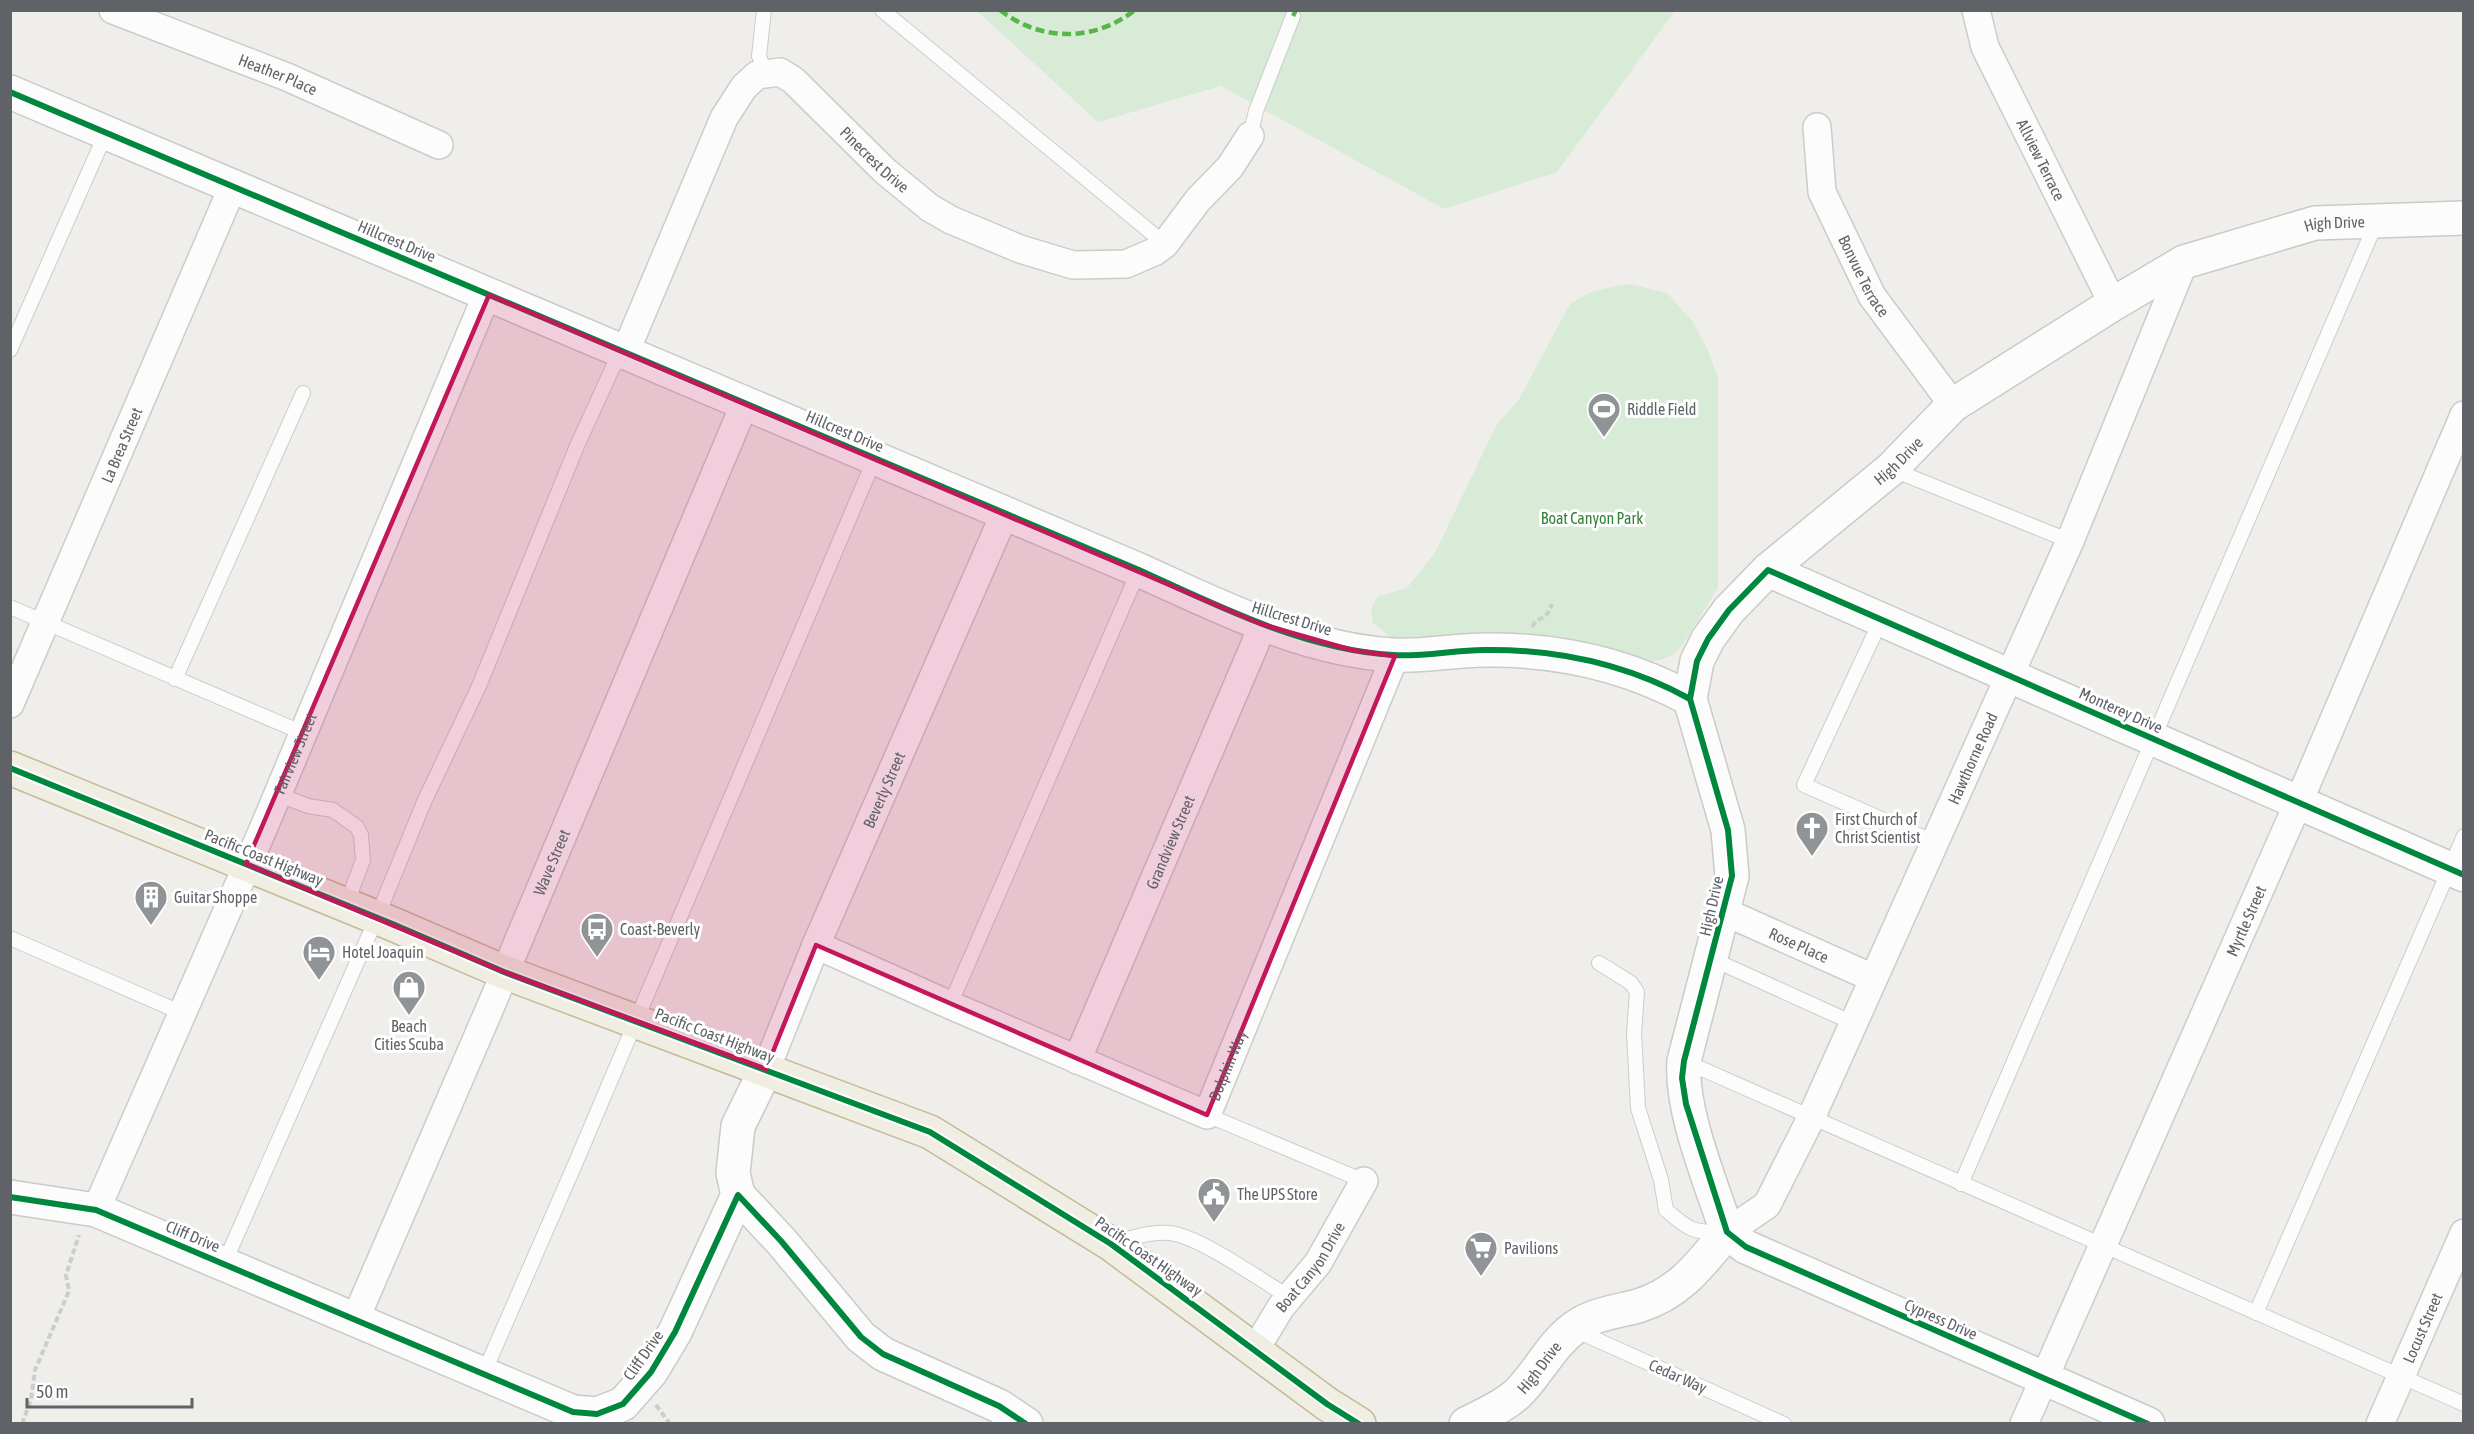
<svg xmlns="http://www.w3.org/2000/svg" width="2474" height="1434" font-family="'Asap Condensed',sans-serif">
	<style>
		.green { fill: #d8ebd6 }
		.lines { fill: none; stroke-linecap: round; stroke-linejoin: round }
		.lane-casing { stroke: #cbcccc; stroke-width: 16 }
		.street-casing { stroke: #cbcccc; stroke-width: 30 }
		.secondary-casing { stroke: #cacacb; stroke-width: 36 }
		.highway-casing { stroke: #c8b996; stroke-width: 36 }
		.path { stroke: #cacfcc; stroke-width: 4; stroke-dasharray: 6 3; stroke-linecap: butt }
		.lane { stroke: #fdfcfc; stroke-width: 14 }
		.street { stroke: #fdfcfc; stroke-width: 27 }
		.secondary { stroke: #fdfcfc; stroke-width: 33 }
		.highway { stroke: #f0ede3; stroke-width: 33 }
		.quiet { stroke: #58b549; stroke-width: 4.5; stroke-dasharray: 9 4.5; stroke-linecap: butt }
		.cycleway-casing { stroke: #fff; stroke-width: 10 }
		.cycleway { stroke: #00873e; stroke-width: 6 }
		.marked { fill: #c2185b; fill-opacity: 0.2; stroke: #c2185b; stroke-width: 4.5; stroke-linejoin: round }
		.labels { text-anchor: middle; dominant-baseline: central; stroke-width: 6; stroke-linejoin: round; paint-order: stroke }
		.street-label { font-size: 16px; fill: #5f6368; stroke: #fff }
		.poi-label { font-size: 16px; fill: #5f6368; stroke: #fff; text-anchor: start }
		.park-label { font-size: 16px; fill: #348238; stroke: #fff }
	</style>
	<rect width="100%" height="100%" fill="#efeeea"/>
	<g class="green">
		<polygon points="977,11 1675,11 1557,172 1444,209 1221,86 1098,122"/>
		<polygon points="1629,284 1667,293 1692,321 1707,348 1718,378 1718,588 1682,646 1673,655 1661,660 1650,661 1612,651 1468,635 1392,638 1373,623 1371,609 1378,596 1407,588 1435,553 1497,424 1518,401 1570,304 1593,291"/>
	</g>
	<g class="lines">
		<defs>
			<g id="lane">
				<polyline points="764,10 759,56 765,73"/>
				<polyline points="882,10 1165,244"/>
				<polyline points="1250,136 1256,111 1293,16"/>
				<polyline points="10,350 106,133"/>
				<polyline points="1891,469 2070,541"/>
				<polyline points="10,607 303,733"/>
				<polyline points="1881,620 1804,785 1934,842"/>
				<polyline points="175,679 303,393"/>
				<polyline points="277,794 308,806 333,810 357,827 361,835 363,860 346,905"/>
				<polyline points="10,938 182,1013"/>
				<polyline points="1712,959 1853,1023"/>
				<path d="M1599 963 1631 983 1637 992 1634 1034 1638 1108 1661 1180 1666 1210C1688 1229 1693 1233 1721 1232"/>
				<polyline points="950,1005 1139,570"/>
				<polyline points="1686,1062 2464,1404"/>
				<polyline points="1207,1115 1364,1181"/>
				<polyline points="1961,1184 2376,223"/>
				<path d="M1114 1243C1132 1238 1151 1231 1169 1233 1198 1235 1262 1281 1289 1297"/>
				<polyline points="224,1264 377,917 424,802 479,686 577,446 613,367 625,353"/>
				<polyline points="2256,1313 2464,836"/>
				<polyline points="1575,1330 1784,1424"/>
				<polyline points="483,1375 576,1162 875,458"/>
			</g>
			<g id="street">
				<path id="s1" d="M113 10 287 77 439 145"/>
				<path id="s2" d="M1976 10 1985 47 2113 304"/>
				<path id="s3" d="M1817 127 1822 192 1872 296 1953 405"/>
				<path id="s4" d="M625 353 724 118 744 87 757 75 780 72 793 80 885 171 930 208 951 220 1020 249 1073 265 1126 264 1154 252 1165 244 1198 200 1230 167 1250 136"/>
				<path id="s5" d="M10 704 233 186"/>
				<path id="s6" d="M1725 912 1873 978"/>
				<path id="s7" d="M816 945 950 1005 1207 1115 1395 656"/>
				<path id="s8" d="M1077 1060 1255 644 1261 624"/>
				<path id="s9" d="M766 1069 816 945 1005 513"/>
				<path id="s10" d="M96 1210 264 827 480 311 489 295"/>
				<path id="s11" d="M1727 1232 1767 1205 1811 1118 2070 541 2184 262"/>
				<path id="s12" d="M355 1320 490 1008 745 403"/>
				<path id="s13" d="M1255 1350 1281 1307 1318 1263 1364 1181"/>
				<path id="s14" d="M2024 1424 2306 785 2464 415"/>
				<path id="s15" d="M2380 1424 2464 1233"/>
			</g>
			<g id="secondary">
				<path d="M10 92 1139 570C1218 606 1305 650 1393 655 1423 657 1454 650 1484 650 1556 649 1626 664 1690 699"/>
				<polyline points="1768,570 2464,875"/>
				<polyline points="766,1069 738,1126 733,1173 738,1195 781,1241 861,1337 883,1354 999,1406 1026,1424"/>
				<polyline points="10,1197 96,1210 573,1412 597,1414 623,1404 651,1372 675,1332 738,1195"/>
				<path id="s16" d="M1727 1232C1711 1183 1680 1110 1684 1061L1732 876 1728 830 1690 699 1697 661 1708 639 1729 610 1768 570 1891 469 1953 405 2113 304 2184 262 2315 223 2464 218"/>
				<polyline points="1727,1232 1746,1247 2148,1424"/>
				<path id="s17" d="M1466 1424C1483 1415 1503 1407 1517 1394 1538 1374 1550 1346 1574 1328 1593 1314 1615 1312 1638 1306 1680 1293 1700 1265 1727 1232"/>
			</g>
			<polyline id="highway" points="10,768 395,925 504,972 930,1132 1111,1244 1327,1404 1359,1424"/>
		</defs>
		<use href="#lane" class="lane-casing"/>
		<use href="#street" class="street-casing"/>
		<use href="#secondary" class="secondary-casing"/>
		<use href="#highway" class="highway-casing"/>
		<g class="path">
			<path d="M1532 627C1539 615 1547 621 1552 604"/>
			<polyline points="656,1405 670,1424"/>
			<polyline points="22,1424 31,1399 35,1370 69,1291 66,1275 79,1235"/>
		</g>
		<use href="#lane" class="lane"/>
		<use href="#street" class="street"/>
		<use href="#secondary" class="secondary"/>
		<use href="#highway" class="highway"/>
		<g class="quiet">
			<path d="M1000 10C1041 42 1094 42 1135 10"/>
			<polyline points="1293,16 1296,10"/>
		</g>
		<defs>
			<g id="cycleway">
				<path d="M10 92 1139 570C1218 606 1305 650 1393 655 1423 657 1454 650 1484 650 1556 649 1626 664 1690 699"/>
				<polyline points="10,768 395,925 504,972 930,1132 1111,1244 1327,1404 1359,1424"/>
				<polyline points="10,1197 96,1210 573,1412 597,1414 623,1404 651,1372 675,1332 738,1195 781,1241 861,1337 883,1354 999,1406 1026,1424"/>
				<polyline points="2148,1424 1746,1247 1727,1232 1686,1104 1682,1078 1684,1061 1732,876 1728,830 1690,699 1697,661 1708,639 1729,610 1768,570 2464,875"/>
			</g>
		</defs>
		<use href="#cycleway" class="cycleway-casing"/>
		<use href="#cycleway" class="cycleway"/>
	</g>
	<path class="marked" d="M489 295 1261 624 1352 650 1395 656 1207 1115 816 945 766 1069 504 972 246 864Z"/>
	<defs>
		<symbol id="stadium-pin" viewBox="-11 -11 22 30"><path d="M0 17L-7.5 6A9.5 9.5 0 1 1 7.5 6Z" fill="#919496" stroke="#fff"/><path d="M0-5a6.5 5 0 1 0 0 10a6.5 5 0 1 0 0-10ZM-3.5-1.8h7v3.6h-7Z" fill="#fff"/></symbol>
		<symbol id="church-pin" viewBox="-11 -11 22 30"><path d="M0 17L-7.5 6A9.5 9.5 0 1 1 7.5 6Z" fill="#919496" stroke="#fff"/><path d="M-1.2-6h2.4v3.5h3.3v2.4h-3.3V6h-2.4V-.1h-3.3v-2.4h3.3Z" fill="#fff"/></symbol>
		<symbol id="building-pin" viewBox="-11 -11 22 30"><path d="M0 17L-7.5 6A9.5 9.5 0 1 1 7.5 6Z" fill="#919496" stroke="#fff"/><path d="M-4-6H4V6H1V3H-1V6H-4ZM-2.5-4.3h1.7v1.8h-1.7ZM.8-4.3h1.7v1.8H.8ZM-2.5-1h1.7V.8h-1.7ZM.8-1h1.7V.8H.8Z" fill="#fff"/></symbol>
		<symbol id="bus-pin" viewBox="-11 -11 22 30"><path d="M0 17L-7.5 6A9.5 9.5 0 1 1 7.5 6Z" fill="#919496" stroke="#fff"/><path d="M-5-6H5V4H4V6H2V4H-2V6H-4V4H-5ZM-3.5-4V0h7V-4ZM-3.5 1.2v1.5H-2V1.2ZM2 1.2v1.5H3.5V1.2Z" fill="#fff"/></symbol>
		<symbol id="hotel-pin" viewBox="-11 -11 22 30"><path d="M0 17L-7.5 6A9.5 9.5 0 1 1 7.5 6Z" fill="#919496" stroke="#fff"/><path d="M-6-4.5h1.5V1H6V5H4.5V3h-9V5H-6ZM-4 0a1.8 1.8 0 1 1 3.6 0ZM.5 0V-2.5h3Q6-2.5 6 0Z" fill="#fff"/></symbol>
		<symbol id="shop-pin" viewBox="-11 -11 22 30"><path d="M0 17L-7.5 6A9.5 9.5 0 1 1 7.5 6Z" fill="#919496" stroke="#fff"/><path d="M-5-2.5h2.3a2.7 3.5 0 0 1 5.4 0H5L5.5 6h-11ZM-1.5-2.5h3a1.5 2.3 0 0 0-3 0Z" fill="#fff"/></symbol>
		<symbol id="civic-pin" viewBox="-11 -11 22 30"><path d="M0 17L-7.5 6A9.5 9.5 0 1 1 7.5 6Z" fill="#919496" stroke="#fff"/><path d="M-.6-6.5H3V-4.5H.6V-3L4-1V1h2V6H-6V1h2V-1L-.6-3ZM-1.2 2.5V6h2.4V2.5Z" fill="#fff"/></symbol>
		<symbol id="supermarket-pin" viewBox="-11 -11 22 30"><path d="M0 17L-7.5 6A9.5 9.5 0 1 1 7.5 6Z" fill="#919496" stroke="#fff"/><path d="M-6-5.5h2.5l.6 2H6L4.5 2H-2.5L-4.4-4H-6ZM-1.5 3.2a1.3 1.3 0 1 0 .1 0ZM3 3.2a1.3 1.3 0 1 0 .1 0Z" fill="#fff"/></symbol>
	</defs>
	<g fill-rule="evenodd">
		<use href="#stadium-pin" x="1585" y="390" width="38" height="52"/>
		<use href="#church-pin" x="1793" y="809" width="38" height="52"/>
		<use href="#building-pin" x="132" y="878" width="38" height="52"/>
		<use href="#bus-pin" x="578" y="910" width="38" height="52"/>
		<use href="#hotel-pin" x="300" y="933" width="38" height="52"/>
		<use href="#shop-pin" x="390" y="968" width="38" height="52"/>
		<use href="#civic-pin" x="1195" y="1175" width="38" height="52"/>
		<use href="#supermarket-pin" x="1462" y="1229" width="38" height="52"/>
	</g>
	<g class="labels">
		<g class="street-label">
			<text stroke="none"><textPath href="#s1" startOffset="177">Heather Place</textPath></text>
			<text stroke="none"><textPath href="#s4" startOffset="462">Pinecrest Drive</textPath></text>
			<text stroke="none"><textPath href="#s2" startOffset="164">Allview Terrace</textPath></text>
			<text stroke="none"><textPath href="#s16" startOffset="1382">High Drive</textPath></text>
			<text transform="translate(397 241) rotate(23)">Hillcrest Drive</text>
			<text stroke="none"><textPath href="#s3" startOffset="159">Bonvue Terrace</textPath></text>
			<text transform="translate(845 431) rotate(23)">Hillcrest Drive</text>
			<text stroke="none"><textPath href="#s5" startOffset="282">La Brea Street</textPath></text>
			<text stroke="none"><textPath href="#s16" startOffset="876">High Drive</textPath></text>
			<text transform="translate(1292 618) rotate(17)">Hillcrest Drive</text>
			<text transform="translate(2121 710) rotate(24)">Monterey Drive</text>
			<text stroke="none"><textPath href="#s10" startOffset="498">Fairview Street</textPath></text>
			<text stroke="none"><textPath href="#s11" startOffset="540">Hawthorne Road</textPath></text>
			<text stroke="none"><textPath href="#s9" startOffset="303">Beverly Street</textPath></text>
			<text stroke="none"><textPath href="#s8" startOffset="237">Grandview Street</textPath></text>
			<text transform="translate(264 857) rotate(22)">Pacific Coast Highway</text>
			<text stroke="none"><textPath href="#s12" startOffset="498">Wave Street</textPath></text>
			<text transform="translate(1711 906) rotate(-77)">High Drive</text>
			<text stroke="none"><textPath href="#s14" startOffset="550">Myrtle Street</textPath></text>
			<text stroke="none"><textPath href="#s6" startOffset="81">Rose Place</textPath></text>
			<text transform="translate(715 1035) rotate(21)">Pacific Coast Highway</text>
			<text stroke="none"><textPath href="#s7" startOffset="480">Dolphin Way</textPath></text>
			<text transform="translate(193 1236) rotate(23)">Cliff Drive</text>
			<text transform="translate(1149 1256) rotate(35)">Pacific Coast Highway</text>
			<text stroke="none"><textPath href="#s13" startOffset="100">Boat Canyon Drive</textPath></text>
			<text transform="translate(1941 1319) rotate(24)">Cypress Drive</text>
			<text stroke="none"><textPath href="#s15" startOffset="105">Locust Street</textPath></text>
			<text transform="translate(643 1355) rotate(-55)">Cliff Drive</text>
			<text stroke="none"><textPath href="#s17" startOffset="94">High Drive</textPath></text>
			<text transform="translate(1678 1376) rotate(24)">Cedar Way</text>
		</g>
		<g class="poi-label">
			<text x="1627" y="409">Riddle Field</text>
			<text x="1835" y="819">First Church of<tspan x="1835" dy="18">Christ Scientist</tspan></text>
			<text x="174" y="897">Guitar Shoppe</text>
			<text x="620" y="929">Coast-Beverly</text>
			<text x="342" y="952">Hotel Joaquin</text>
			<text x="409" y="1026" text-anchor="middle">Beach<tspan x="409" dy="18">Cities Scuba</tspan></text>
			<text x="1237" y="1194">The UPS Store</text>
			<text x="1504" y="1248">Pavilions</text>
		</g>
		<g class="park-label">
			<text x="1592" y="518">Boat Canyon Park</text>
		</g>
	</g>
	<rect width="2474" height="1434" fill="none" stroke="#5f6368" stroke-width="24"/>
	<path d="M27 1398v9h165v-9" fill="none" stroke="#5f6368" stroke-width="3"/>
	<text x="36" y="1398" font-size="18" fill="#5f6368" stroke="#ffffff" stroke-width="4.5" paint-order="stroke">50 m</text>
</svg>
